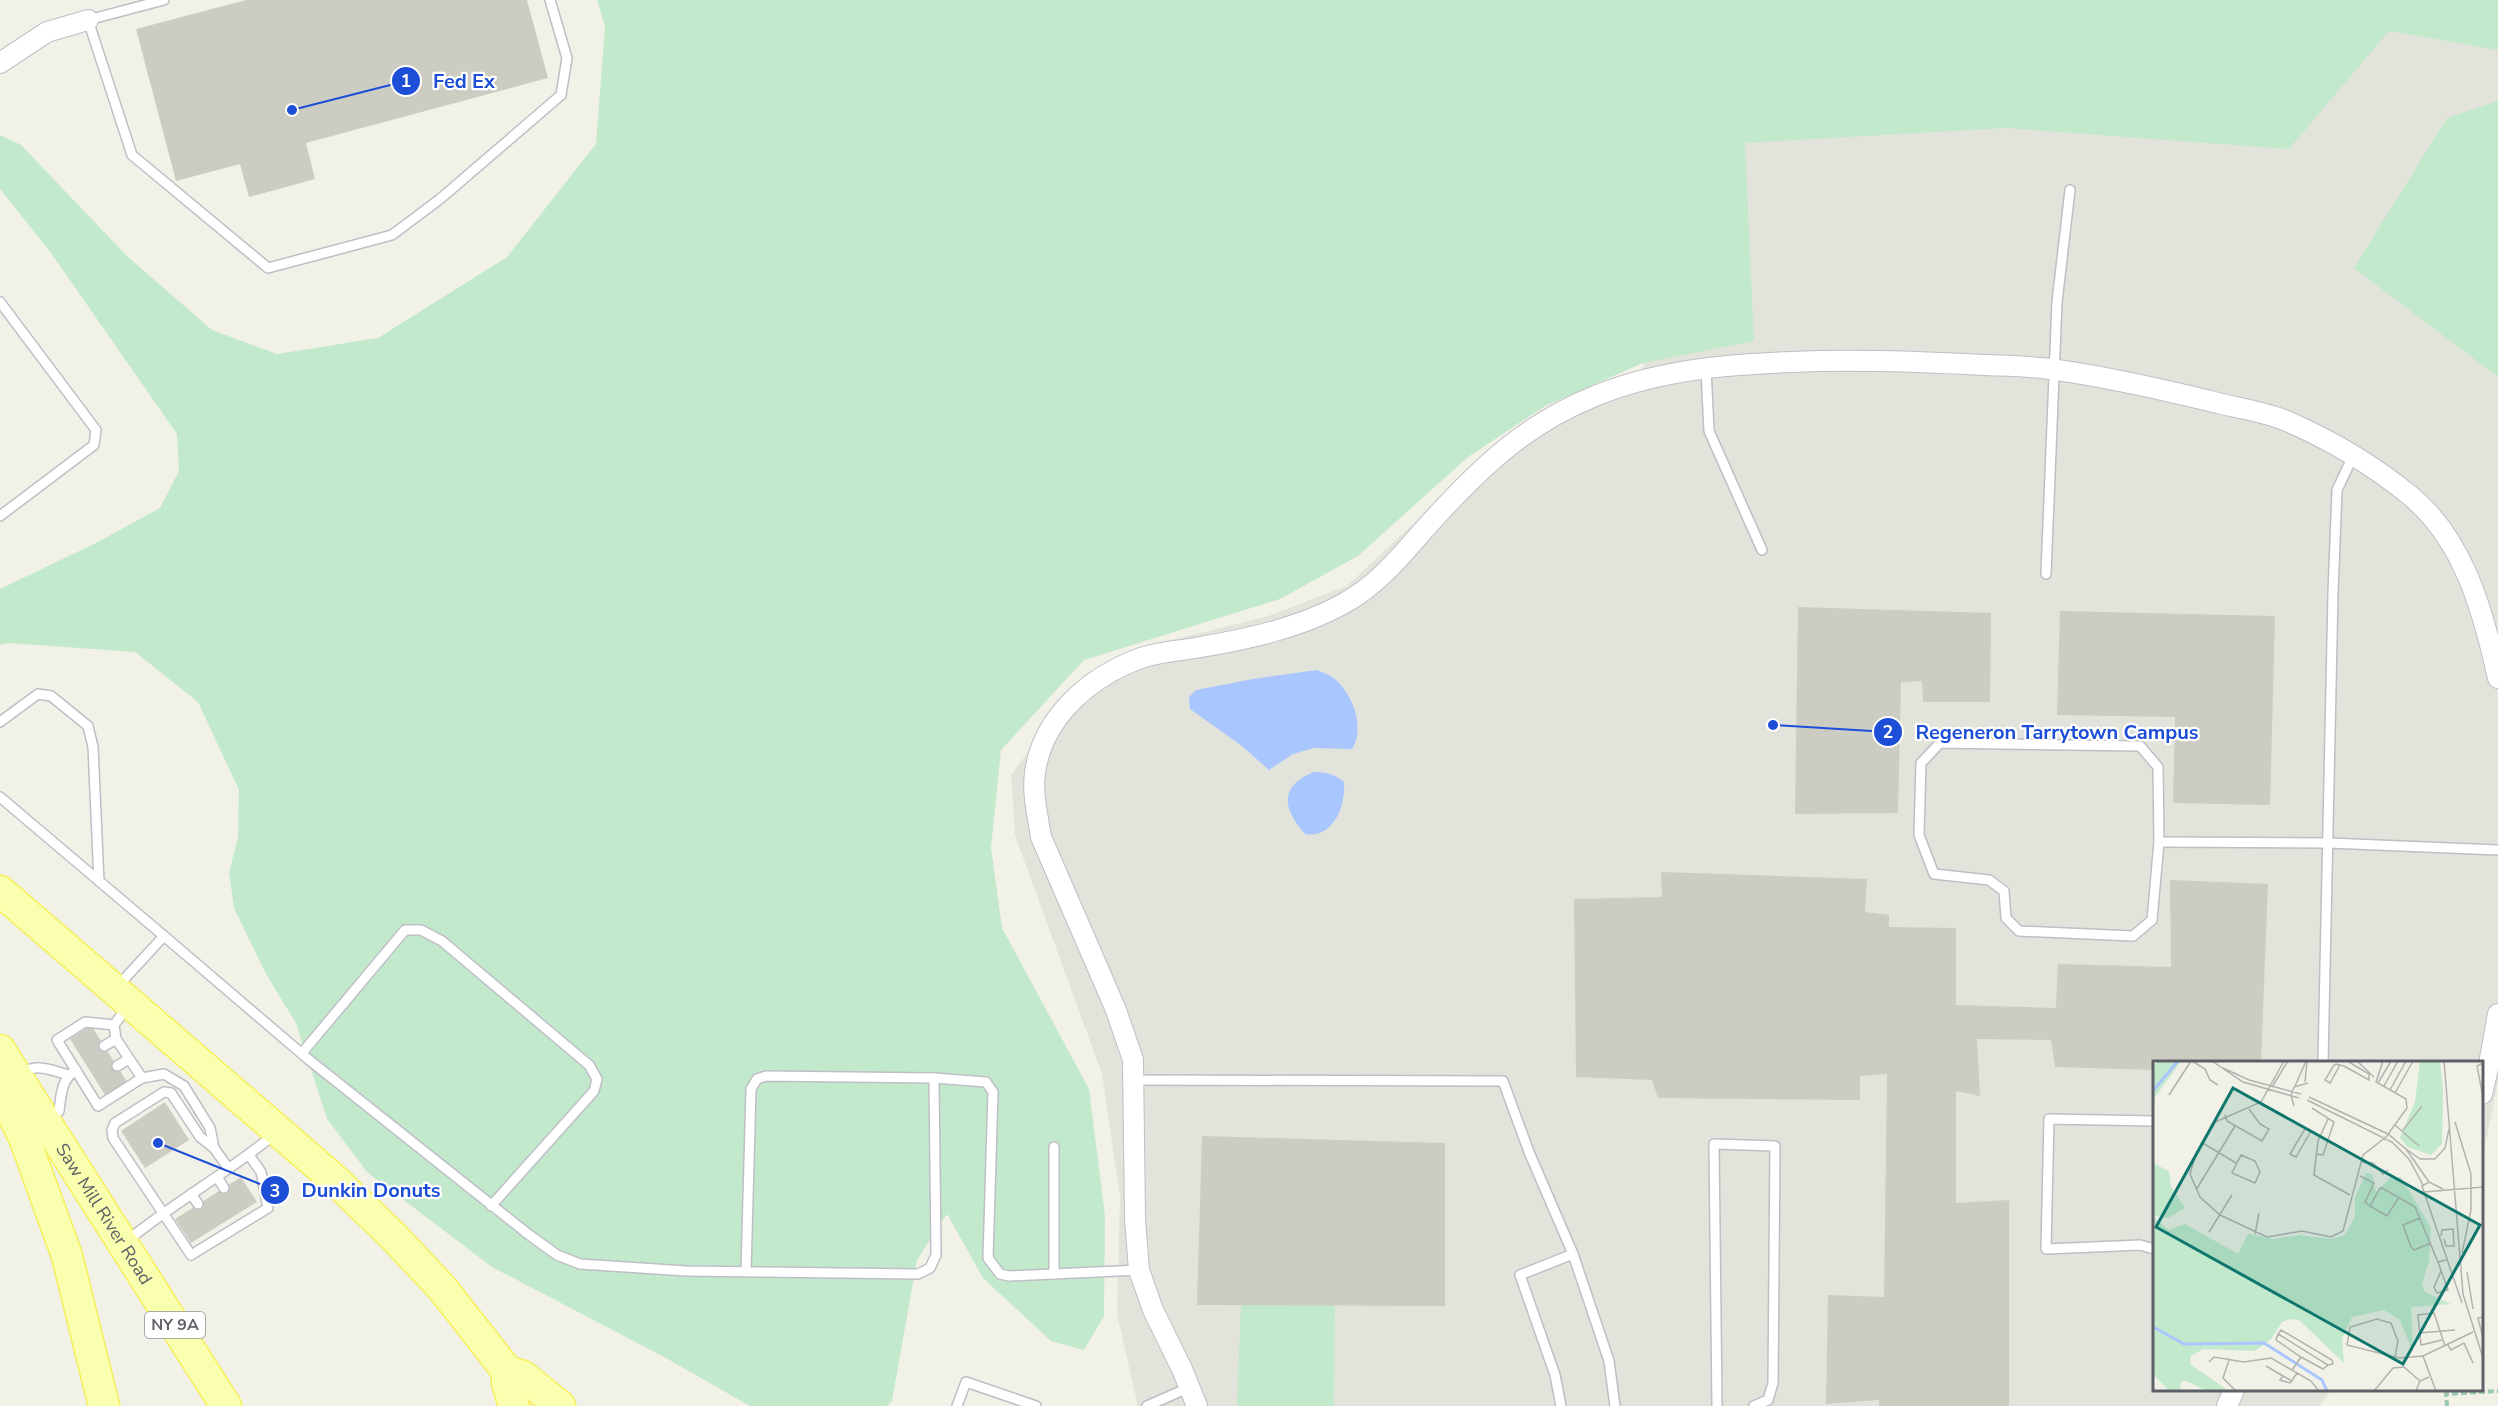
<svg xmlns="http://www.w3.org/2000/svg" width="2498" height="1406" font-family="'Nunito Sans',sans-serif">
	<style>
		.industrial { fill: #e2e3db }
		.green { fill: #c3e9cc }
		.water { fill: #a9c6ff }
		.building { fill: #ccccc3 }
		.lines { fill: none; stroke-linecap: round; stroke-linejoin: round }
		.service-casing { stroke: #bebfc6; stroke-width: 12 }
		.minor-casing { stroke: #bebfc6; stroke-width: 22 }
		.primary-casing { stroke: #f7ef5a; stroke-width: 33 }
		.path { stroke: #9ac8b2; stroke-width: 4; stroke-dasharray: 6 3; stroke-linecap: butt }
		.service { stroke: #fff; stroke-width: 9 }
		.minor { stroke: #fff; stroke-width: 20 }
		.primary { stroke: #f9ffae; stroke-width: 30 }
		.labels { text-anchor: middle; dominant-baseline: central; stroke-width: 4.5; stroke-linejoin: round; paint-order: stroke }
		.shield { fill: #fff; stroke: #8e9095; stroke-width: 1.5 }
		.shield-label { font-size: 16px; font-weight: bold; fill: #5e6068 }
		.street-label { font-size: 18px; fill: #5e6068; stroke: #fff }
		.inset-river { fill: none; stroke: #a9c6ff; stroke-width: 3 }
		.inset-road { fill: none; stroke: #b2b3b0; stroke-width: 1.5 }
		.view { fill: #0f766e; fill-opacity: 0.15; stroke: #0f766e; stroke-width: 3 }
		.inset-edge { fill: none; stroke: #5e6068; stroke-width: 3 }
		.leader { fill: none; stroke: #1d4ed8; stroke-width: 2 }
		.callout-dot { fill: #1d4ed8; stroke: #fff; stroke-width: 2 }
		.mark-label { font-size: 18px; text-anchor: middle; font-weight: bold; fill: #fff }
		.callout-label { font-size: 20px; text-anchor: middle; font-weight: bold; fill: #1d4ed8; stroke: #fff; stroke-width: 4.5; stroke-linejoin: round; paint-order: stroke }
	</style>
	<rect width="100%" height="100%" fill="#f1f1e7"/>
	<polygon class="industrial" points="1712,0 2178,0 2498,20 2498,1082 2482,1161 2482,1062 2154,1062 2154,1390 2332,1390 2319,1406 1138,1406 1117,1314 1120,1197 1102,1074 1015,835 1011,775 1085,674 1164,642 1268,616 1347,586 1451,488 1642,371"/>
	<g class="green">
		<polygon points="597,0 2498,0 2498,50 2389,31 2289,149 2006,128 1745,143 1754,341 1643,363 1545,406 1468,457 1358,556 1280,599 1084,660 1001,750 991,848 1002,928 1089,1089 1105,1216 1104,1316 1084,1350 1051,1341 983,1278 947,1214 917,1260 892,1401 887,1406 750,1406 666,1358 492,1267 368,1173 327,1119 296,1023 266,974 234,908 229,872 238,838 239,790 198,702 135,652 9,643 0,645 0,589 96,543 160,508 179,471 177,434 51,253 0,189 0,135 21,145 128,257 212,330 277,354 378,338 507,257 596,144 605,27"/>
		<polygon points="2498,101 2498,377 2354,268 2447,118"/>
		<polygon points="1241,1302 1335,1302 1334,1406 1237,1406"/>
	</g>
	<g class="water">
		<path d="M1317 670C1324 673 1333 676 1338 682 1354 698 1365 729 1352 749L1314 748 1293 754 1269 770 1242 746 1190 709 1189 697 1196 690 1253 679Z"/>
		<path d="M1314 772C1326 772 1334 774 1344 782 1346 806 1333 839 1305 834 1282 808 1279 786 1314 772Z"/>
	</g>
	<g class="building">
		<polygon points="246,0 527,0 548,78 306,143 315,179 249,197 240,164 176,181 136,29"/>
		<polygon points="1798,607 1991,613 1990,702 1923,702 1922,681 1901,682 1898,813 1795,814"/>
		<polygon points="2060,611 2275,616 2270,805 2173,803 2175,717 2057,715"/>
		<polygon points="1661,872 1867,879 1865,912 1889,915 1889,927 1956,928 1956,1005 2056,1008 2058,964 2171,967 2170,880 2268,884 2261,1062 2154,1062 2154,1070 2055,1067 2051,1040 1977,1039 1980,1096 1956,1091 1956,1203 2009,1200 2009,1406 1879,1406 1879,1400 1826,1404 1828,1295 1884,1297 1887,1074 1860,1076 1860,1100 1658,1098 1652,1080 1576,1077 1574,899 1662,897"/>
		<polygon points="91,1025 127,1082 105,1095 70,1039"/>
		<polygon points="165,1102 189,1140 145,1168 121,1131"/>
		<polygon points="1202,1136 1445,1143 1445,1306 1197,1305"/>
		<polygon points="241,1177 257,1202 191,1243 175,1219"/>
	</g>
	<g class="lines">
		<defs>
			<g id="service">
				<polyline points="164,0 88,20 132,155 268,268 392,235 440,199 561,95 567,58 550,0"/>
				<polyline points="0,302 96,430 94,445 0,516"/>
				<polyline points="1706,369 1709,431 1762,550"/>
				<polyline points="2046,574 2057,302 2070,190"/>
				<polyline points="0,722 38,694 51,696 88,726 93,747 99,881"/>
				<polygon points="1940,743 2140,746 2158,767 2159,842 2152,920 2133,936 2019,931 2006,918 2004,891 1989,880 1934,874 1919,835 1921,763"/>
				<polyline points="0,797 164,936"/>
				<polyline points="2159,842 2329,843 2498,850"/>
				<polyline points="116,988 164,936 308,1059 528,1234 557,1255 580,1264 686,1271 918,1274 930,1268 936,1255 934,1078 766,1076 757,1079 751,1089 746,1271"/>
				<polyline points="128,1006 114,1025 116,1039 142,1078"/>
				<polyline points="114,1025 85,1022 57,1040 98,1106 142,1078 164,1074 184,1086 210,1128 214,1148 229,1169"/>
				<polyline points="104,1046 116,1039"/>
				<polyline points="302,1053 405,930 421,930 442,941 589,1065 597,1079 594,1091 491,1206"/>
				<polyline points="2323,1062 2333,593 2337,490 2353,456"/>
				<polyline points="117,1066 129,1059"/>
				<path d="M19 1074C38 1063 48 1069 68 1075"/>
				<polyline points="934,1078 986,1082 993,1092 988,1258 1000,1274 1009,1276 1139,1270"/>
				<polyline points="1133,1080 1503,1081 1529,1152 1573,1254 1609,1361 1615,1406"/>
				<path d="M49 1118 59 1111C61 1096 61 1079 76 1070"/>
				<polyline points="2154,1121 2049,1119 2046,1249 2140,1245 2154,1249"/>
				<polyline points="1054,1147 1054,1274"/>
				<polyline points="214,1148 200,1137 171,1093 164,1092 115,1123 112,1130 113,1138 191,1255 268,1208 261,1172 249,1155"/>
				<polyline points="217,1177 224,1188"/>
				<polyline points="191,1194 198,1204"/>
				<path d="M127 1241C175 1202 229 1172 276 1133"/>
				<polyline points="957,1406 966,1382 1036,1406"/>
				<polyline points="1147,1406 1190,1387"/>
				<polyline points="1561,1406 1555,1375 1520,1275 1573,1254"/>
				<polyline points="1717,1406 1714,1144 1775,1146 1773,1383 1768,1400 1754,1406"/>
			</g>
			<g id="minor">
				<polyline points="0,63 47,32 88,20"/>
				<polyline points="2482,1094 2489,1064 2498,1014"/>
				<path d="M1197 1406 1182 1369 1153 1310 1139 1270 1135 1219 1133 1060 1116 1010 1041 837C1038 817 1032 794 1035 773 1042 717 1091 676 1141 658 1158 652 1178 651 1195 648 1247 639 1297 629 1343 604 1380 584 1403 553 1430 523 1479 469 1525 424 1595 396 1666 367 1743 363 1819 361 1875 360 1929 362 1984 365 2008 366 2033 366 2057 370 2108 377 2160 389 2210 401 2235 408 2265 411 2289 422 2330 440 2372 465 2407 493 2463 537 2483 610 2498 678"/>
				<polyline points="2227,1406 2234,1390"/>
			</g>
			<g id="primary">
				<polyline points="0,891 335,1180 393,1236 442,1288 507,1371 523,1376 560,1406"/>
				<path id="s1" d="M0 1050 226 1406"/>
				<polyline points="0,1088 25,1140 67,1256 104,1406"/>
				<polyline points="507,1371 507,1383 514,1406"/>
			</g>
		</defs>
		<use href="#service" class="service-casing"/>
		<use href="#minor" class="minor-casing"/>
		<use href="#primary" class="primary-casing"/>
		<polyline class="path" points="2447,1406 2446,1394 2498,1391"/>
		<use href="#service" class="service"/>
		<use href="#minor" class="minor"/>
		<use href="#primary" class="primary"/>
	</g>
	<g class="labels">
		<rect class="shield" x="145" y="1312" width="60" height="26" rx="4.5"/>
		<g class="shield-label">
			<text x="175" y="1325">NY 9A</text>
		</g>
		<g class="street-label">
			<text stroke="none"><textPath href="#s1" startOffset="194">Saw Mill River Road</textPath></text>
		</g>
	</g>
	<g transform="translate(2153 1061)">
		<rect width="330" height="330" fill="#f1f1e7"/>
		<path d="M5 0H28L0 39V6ZM267 0H287L290 30 289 83 278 94 255 86 247 77 262 41ZM0 102 16 110 18 125 32 147 15 157 1 155 5 160 16 169 32 163 85 193 95 173 120 178 146 174 179 178 192 174 202 156V136L213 112 219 113 223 131 238 116H248L278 167 276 200 269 223 272 231 298 243 258 246 260 291 247 259 231 249 199 256 189 278 191 302 146 259 136 258 129 261 118 278 102 290 50 288 38 295 37 303 76 330H54L33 320 28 321 27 330H16L0 313Z" fill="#c3e9cc"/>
		<path class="inset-river" d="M0 30 25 0M0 266 31 283 111 282 169 319 174 330"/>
		<path class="inset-road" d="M39 0 52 8 57 19 65 24M59 0 90 21 146 37M131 0 108 41 62 61 43 93 37 113 47 136 67 154 114 176 149 170 178 176 190 170 210 94 233 76 254 47 253 38 223 21 230 0M204 0 221 16M291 0 310 233 330 297M330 2 324 5 330 36M187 4 177 22 172 19 181 4 183 3 191 5M191 5 216 19V13L196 1M70 7 96 19 148 33M152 21 154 0M225 22 238 0M142 25 153 0M231 25 245 0M119 26 135 0M237 29 253 0M242 32 260 0M16 34 38 0M156 36 235 73 253 88 276 121M154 39 239 81 256 98 270 124M141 45 138 34 141 26 155 22M159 47 181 61 170 94 163 93M72 54 74 60 109 80 116 68 107 63 96 48M175 58 165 80 161 114 197 134M302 61 318 113V149L309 192M242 64 266 85M250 69 269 45M158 70 143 96 137 93 152 68H155L167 75M48 81 83 102M253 88 267 98H282L292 87 296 68M88 94 102 100 107 111 102 122 79 112ZM208 101 220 102 230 113 235 109M207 115 221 122 212 141 217 145M290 128 276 121 269 125 309 242M43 129 82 65M271 131 330 126M246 136 234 155 217 145 227 127H229L252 140 262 146 285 201 293 199M267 157 250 164 258 186 261 189 278 182M56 171 79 134M102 173 106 152M288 175 289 169 300 168 301 185H293L291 178M285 201 295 229 284 232 281 226 288 210M314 211 320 248M266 272 302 269M125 273 123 279 148 296 170 308 175 304 125 273 128 269 179 299 180 303 175 304M330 277 325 257 330 256M289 279 268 284 265 254 281 252 292 285M295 284 298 289 311 282 320 302M270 295 283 330M242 296 245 280 238 262 224 258 197 266 194 284 242 296 247 297 270 295 320 271M76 299 70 317 83 330M56 301 61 296 91 301 118 297 158 320 166 330M113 305 130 315M139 309 148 296 145 300M139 320 130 315 127 319 137 322 139 320 140 318 144 312M221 330 240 307 251 306 267 320M263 330 267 320 276 316"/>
		<path class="view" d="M80 27 327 164 250 303 3 166Z"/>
		<rect width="330" height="330" class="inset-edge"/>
	</g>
	<path class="leader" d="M292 110L406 81M1773 725L1888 732M158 1143L275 1190"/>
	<g class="callout-dot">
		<circle cx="292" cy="110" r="6"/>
		<circle cx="1773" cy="725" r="6"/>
		<circle cx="158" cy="1143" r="6"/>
		<circle cx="406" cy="81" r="15"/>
		<circle cx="1888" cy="732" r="15"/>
		<circle cx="275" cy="1190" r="15"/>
	</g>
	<g class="mark-label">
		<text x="406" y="87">1</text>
		<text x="1888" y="738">2</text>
		<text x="275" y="1197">3</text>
	</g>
	<g class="callout-label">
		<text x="464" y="88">Fed Ex</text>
		<text x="2057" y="739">Regeneron Tarrytown Campus</text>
		<text x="371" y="1197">Dunkin Donuts</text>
	</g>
</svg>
